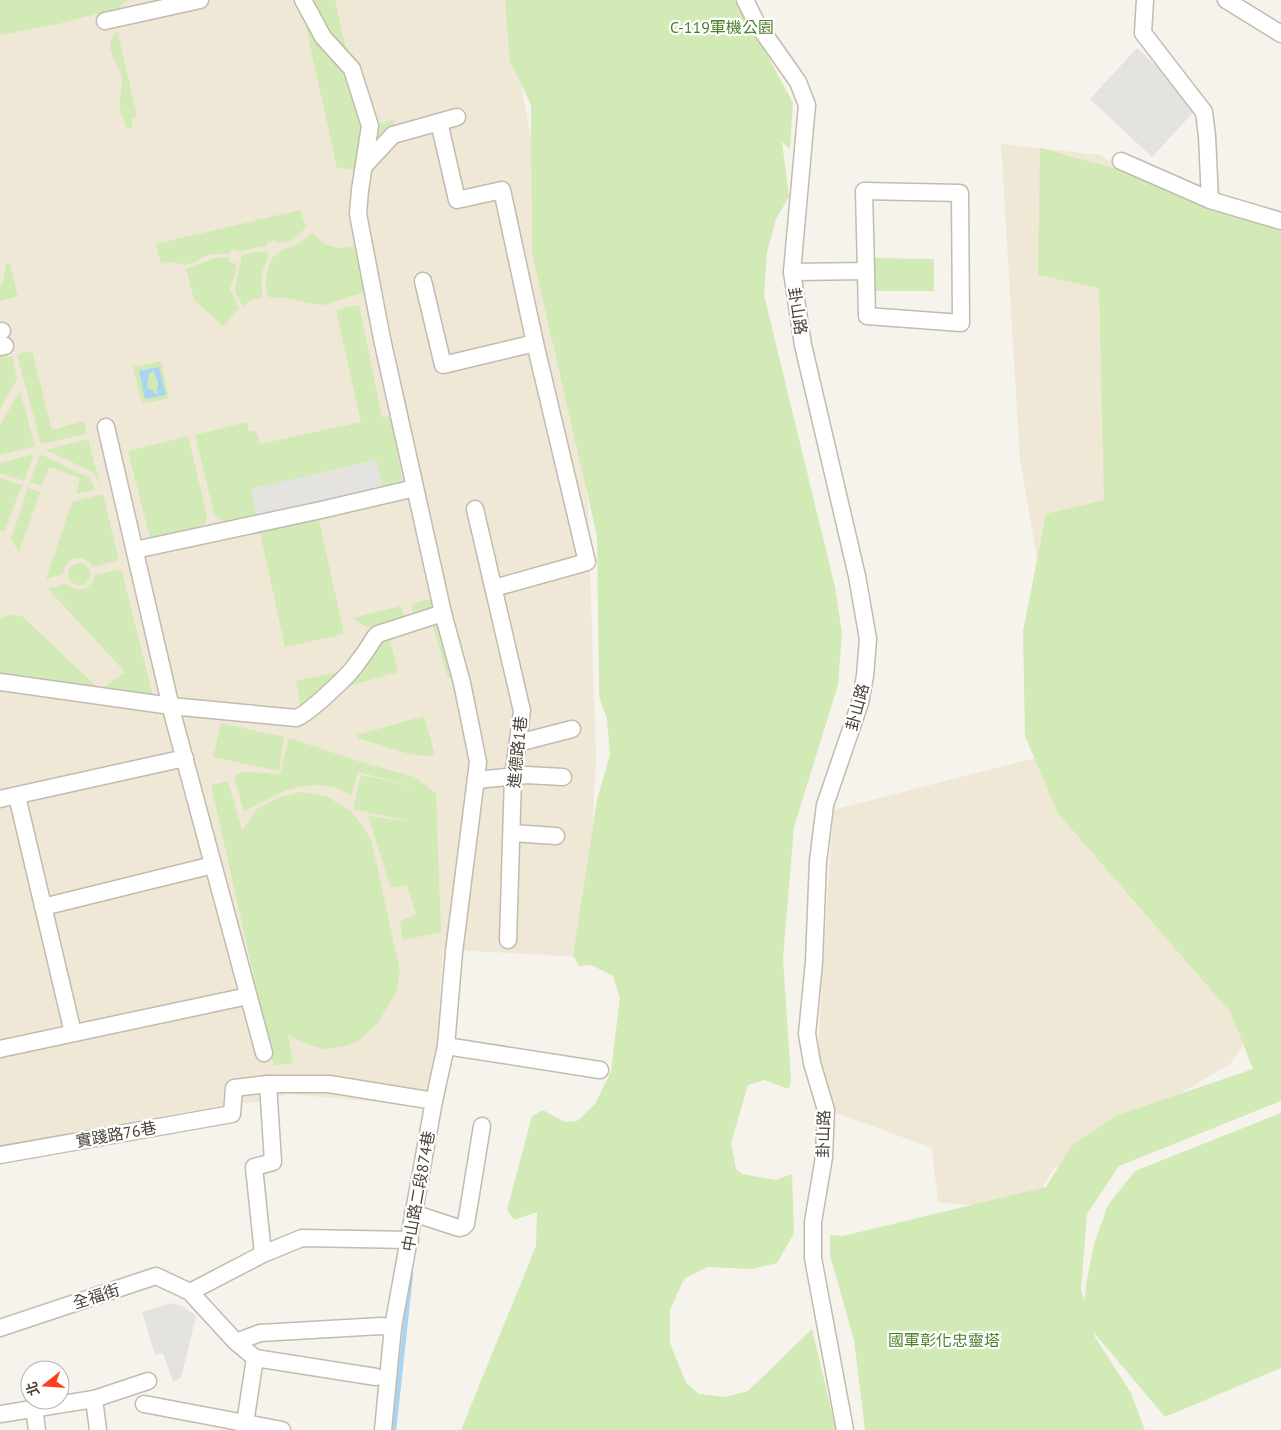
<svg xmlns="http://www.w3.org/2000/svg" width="1281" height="1430" font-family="'PT Sans','Noto Sans TC',sans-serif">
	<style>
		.education { fill: #efe8d6 }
		.green { fill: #d2eab5 }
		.parking { fill: #e5e3e0 }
		.water { fill: #a9d4f2; fill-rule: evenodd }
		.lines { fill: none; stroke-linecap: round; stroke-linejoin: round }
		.stream { stroke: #a9d4f2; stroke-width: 4.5 }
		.minor-casing { stroke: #c2bbae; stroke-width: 19 }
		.minor { stroke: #fff; stroke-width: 16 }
		.labels { text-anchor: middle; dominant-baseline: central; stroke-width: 4.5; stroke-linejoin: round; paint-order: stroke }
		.park-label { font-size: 16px; fill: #4a7f2a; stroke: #fff }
		.street-label { font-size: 16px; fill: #4b4439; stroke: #fff }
	</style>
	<rect width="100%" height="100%" fill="#f6f3ec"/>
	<g class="education">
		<polygon points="0,0 505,0 543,201 588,503 596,759 586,957 470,951 443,953 432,1107 289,1094 257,1102 237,1103 122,1123 0,1146"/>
		<polygon points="1001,144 1101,155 1204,226 1281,243 1051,640 1020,459"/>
		<polygon points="1100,741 1239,1008 1244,1044 1230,1064 1053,1169 1040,1192 980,1206 938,1202 932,1148 834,1112 817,1061 833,810"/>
	</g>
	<g class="green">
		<polygon points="0,0 128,0 123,3 120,8 58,24 0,35"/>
		<polygon points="300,0 350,71 366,127 359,170 337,168"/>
		<polygon points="306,0 335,0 348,57"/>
		<polygon points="505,0 738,0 793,103 790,149 782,142 789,197 776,219 767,252 764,295 835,587 842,634 838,685 794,827 783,958 791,1081 789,1089 764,1080 748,1085 731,1143 736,1169 742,1174 776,1180 792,1174 794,1233 777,1263 752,1269 707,1267 684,1279 670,1310 670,1343 686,1383 699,1394 725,1397 748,1391 812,1329 836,1430 461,1430 536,1246 537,1212 514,1220 507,1210 532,1116 543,1110 565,1122 577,1121 595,1104 611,1071 620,998 613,976 591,965 579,966 573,956 597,800 610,755 607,719 599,696 597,536 532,253 531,105 510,61"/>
		<path d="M117 30 137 116 131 118 133 128 127 129C125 122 120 114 120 106 119 95 124 85 121 74 118 65 112 58 110 48 110 41 113 36 117 30Z"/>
		<polygon points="394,119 393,135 364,166 370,126"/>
		<polygon points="1040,148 1281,214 1281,1101 1119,1166 1087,1214 1081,1290 1085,1301 1086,1285 1094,1244 1108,1205 1135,1171 1281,1113 1281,1368 1165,1417 1096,1335 1093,1330 1095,1337 1131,1393 1145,1430 865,1430 854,1340 830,1255 830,1235 843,1236 1046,1187 1071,1146 1118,1115 1253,1069 1231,1013 1057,812 1025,736 1023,631 1046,514 1104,500 1099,288 1038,275"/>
		<path d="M300 210 303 220 307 227 291 241 279 243C273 238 267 241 265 247H259L240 251 233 249 228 254H214L205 256 193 263 184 265 174 262 161 264 156 244Z"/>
		<path d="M312 233C328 249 337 250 358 245L364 292 324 305 314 304 287 298 268 297C264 281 266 271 273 257L278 254 281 250 298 244Z"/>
		<path d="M265 251 269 256C261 269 260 282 263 297L252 300 243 306 236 295 235 287 242 256 249 253Z"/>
		<polygon points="228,257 231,263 236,263 236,270 230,289 239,308 233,314 226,325 222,325 194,300 186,269 215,258"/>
		<polygon points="875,258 934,259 934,291 875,291"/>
		<polygon points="7,262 9,262 18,296 0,301 0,287 3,281"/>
		<polygon points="359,305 382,417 391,416 403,484 383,489 376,460 252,489 257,517 226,523 214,514 195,435 247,422 249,432 256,430 260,444 361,422 336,310"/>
		<polygon points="6,349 8,357 12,356 17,379 0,409 0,350"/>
		<polygon points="32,351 52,430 84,421 87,434 41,444 17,355"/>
		<polygon points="161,361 169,398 142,404 133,367"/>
		<polygon points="20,391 35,446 0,455 0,425"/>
		<polygon points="188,436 207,516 205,523 200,530 151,542 128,451"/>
		<polygon points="88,439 101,488 93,472 46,450"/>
		<polygon points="34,454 24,481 0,473 0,463"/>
		<polygon points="40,454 90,478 95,490 76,494 80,478 49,467 42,486 30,482"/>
		<polygon points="0,478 22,485 4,532 0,530"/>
		<polygon points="28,487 40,493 19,552 11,539"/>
		<path d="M103 494 119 560 93 567C83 552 66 556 63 574L46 579 72 502Z"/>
		<polygon points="318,515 344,634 285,647 259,528"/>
		<circle cx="79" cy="574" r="11"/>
		<path d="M121 569 153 696 99 691 0 673V618L10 615 22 616 100 690 125 672 48 589 66 583C77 594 92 590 95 575Z"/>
		<polygon points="434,598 437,608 414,618 411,604"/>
		<polygon points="401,606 405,620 372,630 352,618"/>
		<polygon points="440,624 454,677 448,678 433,626"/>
		<polygon points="389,636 398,672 341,688 362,670 380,647 382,641"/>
		<polygon points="343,671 301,708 296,681"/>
		<path d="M424 716 435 755C409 759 384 744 359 739L357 735Z"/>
		<polygon points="221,723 284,737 279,771 213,757"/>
		<path d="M289 738 361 762 414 777 436 793 441 932 403 940 400 921 416 915 407 885 391 888 368 816 413 822 353 809 361 775 417 787 358 772 351 795C345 793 339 788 333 787 296 780 275 795 244 812L234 776 243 772 280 774Z"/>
		<polygon points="228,781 242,831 257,809 277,798 301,792 326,796 352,812 371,839 400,971 396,992 379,1021 359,1041 341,1047 323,1049 304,1043 288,1035 293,1063 274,1066 211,785"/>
	</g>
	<g class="parking">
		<polygon points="1137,48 1199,106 1152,157 1090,99"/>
		<polygon points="376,460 383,489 257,517 251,489"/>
		<polygon points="172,1303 184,1307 196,1316 181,1378 173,1382 163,1353 155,1355 142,1312"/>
	</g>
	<path class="water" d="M159 367 166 395 145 399 139 371ZM153 371 155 372V375L158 382 157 394H155L153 390 149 389 147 386 149 374Z"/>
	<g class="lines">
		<polyline class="stream" points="394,1430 411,1273"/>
		<defs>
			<g id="minor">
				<polyline points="303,0 323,37 352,69 370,126 360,190 358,214 382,339 443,613"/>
				<polyline points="745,0 756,22 798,82 807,105 792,272 803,345 857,576 868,639 865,676 860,703 825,805 818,861 814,962 807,1034 812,1063 826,1110 824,1157 813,1222 813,1258 845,1430"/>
				<polyline points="1145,0 1143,33 1204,112 1207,136 1210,200"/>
				<polyline points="1226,0 1281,34"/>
				<polyline points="105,21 200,0"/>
				<polyline points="439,122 457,200 502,190 535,343 587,562 494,588"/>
				<polyline points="1121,161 1210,200 1281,221"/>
				<polyline points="364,166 393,135 457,117"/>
				<polyline points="792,272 866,271 867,316 961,323 960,193 864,191 866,271"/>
				<polyline points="423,281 443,365 535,343"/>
				<polyline points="0,332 2,331"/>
				<polyline points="0,347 5,346"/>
				<polyline points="106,427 173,716 264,1053"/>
				<polyline points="475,509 522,711 513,777 508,940"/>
				<polyline points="135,550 321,510 415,488"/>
				<path d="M0 682 171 706 296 718C307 715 347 677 355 666 362 657 369 647 375 637L378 634 443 613 462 683 478 762 454 952 446 1046 434 1101 393 1327 383 1430"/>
				<polyline points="518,743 572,729"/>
				<polyline points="476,780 526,775 563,777"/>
				<polyline points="17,796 73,1033"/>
				<polyline points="0,799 185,758"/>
				<polyline points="512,833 556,836"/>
				<polyline points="43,907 213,865"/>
				<polyline points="446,1046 600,1070"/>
				<polyline points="0,1049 248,996"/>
				<polyline points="0,1155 232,1114 234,1088 268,1084 329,1084 434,1101"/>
				<polyline points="413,1213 459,1228 463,1227 466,1224 482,1126"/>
				<polyline points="263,1254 254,1167 273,1162 268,1084"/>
				<polyline points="190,1292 263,1254 302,1238 410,1240"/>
				<polyline points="0,1328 156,1276 190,1292 236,1342 255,1358"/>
				<polyline points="236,1342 260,1333 381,1326 393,1327"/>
				<polyline points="255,1358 376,1377"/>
				<polyline points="94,1399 98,1430"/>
				<polyline points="144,1404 282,1430"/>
				<polyline points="34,1408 37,1430"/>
				<polyline points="0,1414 94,1399 148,1381"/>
				<polyline points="244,1430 255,1358"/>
			</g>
		</defs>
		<use href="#minor" class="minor-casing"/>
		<use href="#minor" class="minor"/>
	</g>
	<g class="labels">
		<g class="park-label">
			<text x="722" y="27">C-119軍機公園</text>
			<text x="944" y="1340">國軍彰化忠靈塔</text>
		</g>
		<g class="street-label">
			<text transform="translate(798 311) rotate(81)">卦山路</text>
			<text transform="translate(857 707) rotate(-75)">卦山路</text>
			<text transform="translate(517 752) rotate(-84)">進德路1巷</text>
			<text transform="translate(116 1134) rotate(-10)">實踐路76巷</text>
			<text transform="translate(823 1134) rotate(-89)">卦山路</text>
			<text transform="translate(418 1191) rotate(-80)">中山路二段874巷</text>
			<text transform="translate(96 1296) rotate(-18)">全福街</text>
		</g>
	</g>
	<g transform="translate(45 1385) rotate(253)"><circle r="24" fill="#ffffff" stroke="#b7b4b0"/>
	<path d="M0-4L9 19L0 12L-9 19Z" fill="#fc3f1d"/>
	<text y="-8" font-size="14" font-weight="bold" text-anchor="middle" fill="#4b4439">北</text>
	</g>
</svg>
